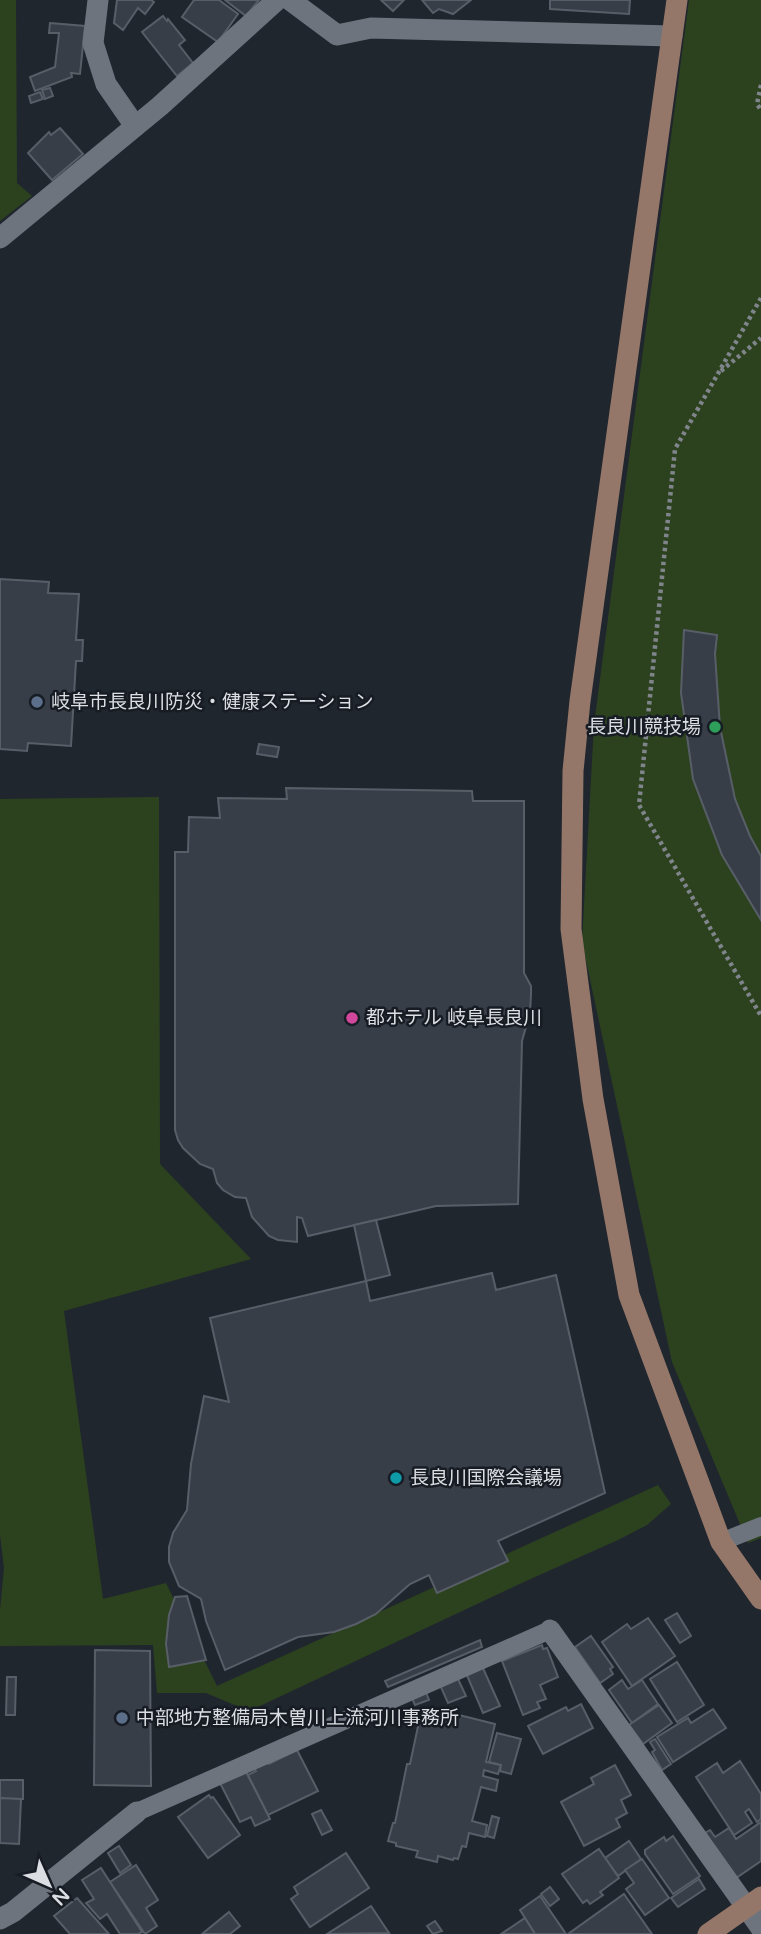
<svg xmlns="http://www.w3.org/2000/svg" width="761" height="1934" font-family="'Varela Round','Noto Sans JP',sans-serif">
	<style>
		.green { fill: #2c421f }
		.building { fill: #383e47; stroke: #585e67; stroke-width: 2 }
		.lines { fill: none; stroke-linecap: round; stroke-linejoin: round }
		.path { stroke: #80858c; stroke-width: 4.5; stroke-dasharray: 3.5 3.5; stroke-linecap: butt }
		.lane { stroke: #6e747e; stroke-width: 18 }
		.street { stroke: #6e747e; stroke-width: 21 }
		.secondary { stroke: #95776a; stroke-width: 21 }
		.service-dot { fill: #5c6f8a; stroke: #171c24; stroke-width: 2.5 }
		.leisure-dot { fill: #2e9e5b; stroke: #171c24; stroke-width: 2.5 }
		.hotel-dot { fill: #d1479c; stroke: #171c24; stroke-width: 2.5 }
		.culture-dot { fill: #0f9aa8; stroke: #171c24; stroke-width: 2.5 }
		.labels { text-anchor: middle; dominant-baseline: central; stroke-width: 5; stroke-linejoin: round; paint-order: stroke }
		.poi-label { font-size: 19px; fill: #dbdfe4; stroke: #171c24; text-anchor: start }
	</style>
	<rect width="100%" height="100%" fill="#20262e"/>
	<g class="green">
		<polygon points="0,0 16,0 17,183 32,196 0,221"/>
		<polygon points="689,0 761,0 761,1538 748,1543 672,1362 582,942 594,725"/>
		<polygon points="159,797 160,1164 251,1259 64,1311 103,1599 166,1583 217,1686 658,1485 671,1504 647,1525 618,1540 526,1581 249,1711 206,1693 157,1693 153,1645 0,1646 0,1610 4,1568 0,1535 0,799"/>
	</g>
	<g class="building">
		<polygon points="117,0 151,0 154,2 145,14 138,8 123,30 114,23"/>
		<polygon points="194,0 219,0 238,14 218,42 182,17"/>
		<polygon points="225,0 259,0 246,16"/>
		<polygon points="381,0 404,0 393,11"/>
		<polygon points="422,0 471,0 453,14 439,9 433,13"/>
		<polygon points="550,0 630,0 629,14 550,9"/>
		<polygon points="163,16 167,21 168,19 185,40 179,45 193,63 177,76 142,32"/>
		<polygon points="50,23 85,26 80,74 71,73 72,77 35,91 30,77 55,67 59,33 49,33"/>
		<polygon points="50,88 53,96 45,99 42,90"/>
		<polygon points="40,92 43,99 31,103 29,96"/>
		<polygon points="60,128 83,154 52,180 28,153 49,132 51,135"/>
		<polygon points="0,579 49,582 48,593 79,594 76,640 83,640 82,661 76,661 71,746 28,743 27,751 0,749"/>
		<polygon points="684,630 717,635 715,654 720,727 735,799 750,836 761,856 761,920 722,855 693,779 681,693"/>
		<polygon points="259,744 279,747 277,757 257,754"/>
		<polygon points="286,788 472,791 473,801 524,801 524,973 531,986 531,994 530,1013 522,1041 518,1204 436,1206 308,1236 302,1218 297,1217 297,1242 278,1240 269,1236 252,1217 246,1198 235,1197 223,1190 217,1183 213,1169 200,1164 183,1148 178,1140 175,1130 175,852 188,852 189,817 220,818 218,798 287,799"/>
		<polygon points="376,1220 390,1275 366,1281 354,1225"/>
		<polygon points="492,1273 496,1290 556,1275 605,1493 498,1541 508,1561 437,1593 429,1575 410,1584 376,1614 356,1624 334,1632 298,1637 225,1670 206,1621 201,1599 179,1586 169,1562 169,1547 173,1533 187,1510 191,1464 204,1396 229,1402 210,1318 366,1281 370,1301"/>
		<polygon points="187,1596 206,1660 169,1667 166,1644 169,1615 175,1597"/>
		<polygon points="677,1613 691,1636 680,1643 665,1620"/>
		<polygon points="648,1618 675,1656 632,1686 602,1642 627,1624 631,1629"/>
		<polygon points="591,1636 613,1667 610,1669 613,1674 600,1683 575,1647"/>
		<polygon points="480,1640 482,1647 388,1687 385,1681"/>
		<polygon points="542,1645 543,1649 547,1648 558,1677 540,1685 546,1699 537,1702 540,1708 523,1715 502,1661"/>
		<polygon points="95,1650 150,1651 151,1786 94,1785"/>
		<polygon points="677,1662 704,1705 677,1722 650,1679"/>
		<polygon points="482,1666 500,1706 483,1713 466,1673"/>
		<polygon points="7,1677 16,1677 15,1715 6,1715"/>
		<polygon points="457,1677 466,1696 448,1703 440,1685"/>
		<polygon points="622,1680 628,1689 642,1680 658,1704 632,1723 609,1690"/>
		<polygon points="425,1690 429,1700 415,1705 411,1696"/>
		<polygon points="581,1704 593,1728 543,1754 528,1726 566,1707 568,1711"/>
		<polygon points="659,1705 672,1723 643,1744 629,1725"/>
		<polygon points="435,1709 495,1724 486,1762 501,1765 498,1774 484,1770 483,1776 498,1780 496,1791 481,1787 472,1821 487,1825 485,1837 469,1833 466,1847 462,1846 458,1859 454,1858 453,1860 438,1856 437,1862 416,1857 418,1851 396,1846 396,1843 388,1841 393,1823 395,1823 407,1764 410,1764 420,1717 433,1718"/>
		<polygon points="713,1709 726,1728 673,1762 657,1737 688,1718 691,1723"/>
		<polygon points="497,1733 521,1739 511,1774 500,1771 501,1765 489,1762"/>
		<polygon points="655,1739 671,1764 662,1770 652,1752 655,1750 650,1742"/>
		<polygon points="297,1750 318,1791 268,1815 248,1775 256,1771 254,1768 268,1762 269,1764"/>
		<polygon points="740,1761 761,1794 761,1819 757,1822 749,1809 745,1812 752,1823 734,1835 696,1777 717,1763 723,1773"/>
		<polygon points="615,1765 631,1795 621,1800 627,1813 616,1819 620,1827 584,1846 561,1802 594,1784 591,1778"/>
		<polygon points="246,1772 270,1819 255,1826 251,1817 240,1822 220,1783"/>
		<rect x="0" y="1780" width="23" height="19"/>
		<polygon points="209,1795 211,1798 213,1797 240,1835 208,1858 178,1817"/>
		<polygon points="0,1798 21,1799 19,1844 0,1843"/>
		<polygon points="321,1810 332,1830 322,1835 312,1814"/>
		<polygon points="492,1816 499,1818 494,1838 487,1836"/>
		<polygon points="761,1822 761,1861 736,1878 705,1833 710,1830 715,1837 729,1828 736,1839"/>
		<polygon points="673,1836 700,1876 673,1894 645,1854 645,1850 664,1837 666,1841"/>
		<polygon points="629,1841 641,1859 618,1876 605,1858"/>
		<polygon points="119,1846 131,1865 120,1873 108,1853"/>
		<polygon points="599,1849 619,1878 600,1892 603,1895 590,1904 587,1900 583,1903 562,1874"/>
		<polygon points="346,1853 369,1888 310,1927 291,1899 298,1894 294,1887"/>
		<polygon points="642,1859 669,1898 645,1915 626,1889 634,1883 625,1870"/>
		<polygon points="136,1865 158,1900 146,1908 157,1926 145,1934 110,1882"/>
		<polygon points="101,1868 142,1932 138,1934 120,1934 107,1914 100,1919 86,1903 94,1899 82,1880"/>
		<polygon points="699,1879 705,1889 678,1907 671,1898"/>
		<polygon points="550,1887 559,1899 550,1906 541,1894"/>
		<polygon points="624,1894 652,1934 568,1934"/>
		<polygon points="540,1896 566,1934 535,1934 520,1910"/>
		<polygon points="77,1898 109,1934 70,1934 54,1916"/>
		<polygon points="371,1906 389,1933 327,1934"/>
		<polygon points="229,1912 240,1926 230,1934 202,1934"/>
		<polygon points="525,1918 535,1934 501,1934"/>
		<polygon points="435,1921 442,1931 433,1934 427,1926"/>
	</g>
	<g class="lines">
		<g class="path">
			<polyline points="761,85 757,104 761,110"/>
			<polyline points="761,298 675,449 639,805 761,1016"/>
			<polyline points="721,371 761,338"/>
		</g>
		<g class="lane">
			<polyline points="721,1542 761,1526"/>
			<polyline points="137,1812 550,1630"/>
		</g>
		<g class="street">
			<polyline points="98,0 93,43 106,84 135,126"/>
			<polyline points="290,0 337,35 371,28 672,36"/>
			<polyline points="0,238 160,106 277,0"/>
			<polyline points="550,1630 761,1928"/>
			<polyline points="0,1919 13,1912 137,1812"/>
		</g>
		<g class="secondary">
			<polyline points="677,0 580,701 573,771 571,929 593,1099 629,1295 721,1542 761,1599"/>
			<polyline points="708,1934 761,1897"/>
		</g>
	</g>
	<g class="service-dot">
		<circle cx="37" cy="702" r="7"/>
		<circle cx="122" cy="1718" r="7"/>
	</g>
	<circle class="leisure-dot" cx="715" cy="727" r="7"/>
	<circle class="hotel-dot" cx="352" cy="1018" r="7"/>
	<circle class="culture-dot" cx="396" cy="1478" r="7"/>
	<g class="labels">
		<g class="poi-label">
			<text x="51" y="702">岐阜市長良川防災・健康ステーション</text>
			<text x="701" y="727" text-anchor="end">長良川競技場</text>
			<text x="366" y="1018">都ホテル 岐阜長良川</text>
			<text x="410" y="1478">長良川国際会議場</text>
			<text x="136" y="1718">中部地方整備局木曽川上流河川事務所</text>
		</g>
	</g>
	<g transform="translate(49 1885) rotate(135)" stroke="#171c24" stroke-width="5" paint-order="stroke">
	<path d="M0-5L12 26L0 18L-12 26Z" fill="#dbdfe4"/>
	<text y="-10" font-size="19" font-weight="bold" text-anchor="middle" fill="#dbdfe4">N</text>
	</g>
</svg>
